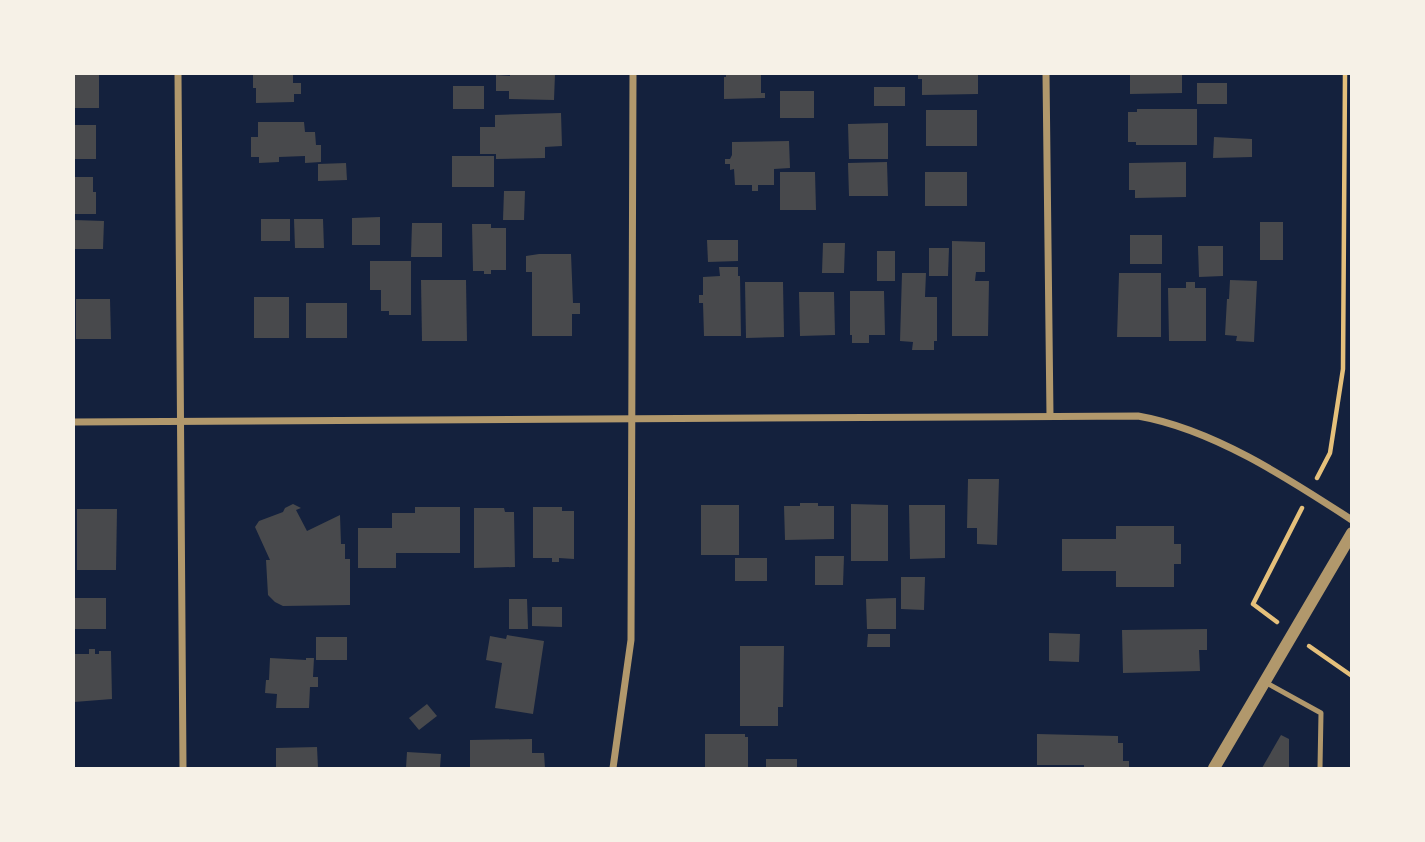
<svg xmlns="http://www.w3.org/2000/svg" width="1425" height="842" font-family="Quicksand,sans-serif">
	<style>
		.building { fill: #48494c }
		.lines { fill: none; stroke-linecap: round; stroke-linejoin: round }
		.path { stroke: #e5c07b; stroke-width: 4.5 }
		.service { stroke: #b1986c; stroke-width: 5 }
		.minor { stroke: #b1986c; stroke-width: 7 }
		.tertiary { stroke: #b1986c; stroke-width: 12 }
	</style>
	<rect width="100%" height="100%" fill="#14213d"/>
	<g class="building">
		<rect x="74" y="74" width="25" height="34"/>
		<polygon points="256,74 293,74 293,83 301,83 301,94 294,94 294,102 256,103 256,88 253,88 253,75"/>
		<polygon points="510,74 555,74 554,100 509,99 509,91 496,91 496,75 510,76"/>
		<polygon points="726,74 761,74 761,93 765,93 765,98 724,99 724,77 726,77"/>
		<polygon points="918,74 978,74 978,94 922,95 922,79 918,79"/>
		<polygon points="1130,74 1182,74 1182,93 1130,94"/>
		<rect x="1197" y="83" width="30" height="21"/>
		<rect x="453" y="86" width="31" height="23"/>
		<rect x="874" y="87" width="31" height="19"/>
		<rect x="780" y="91" width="34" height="27"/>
		<polygon points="1137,109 1197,109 1197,145 1136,145 1136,142 1128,142 1128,112 1137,112"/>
		<rect x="926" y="110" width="51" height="36"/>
		<polygon points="561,113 562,146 545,147 545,158 496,159 496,154 480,154 480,127 495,127 495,115"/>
		<polygon points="258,122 304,122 305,132 315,132 316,145 321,145 321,162 305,163 305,156 279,157 279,162 259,163 259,157 251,157 251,137 258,137"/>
		<polygon points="888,123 888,159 849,159 848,124"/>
		<rect x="74" y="125" width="22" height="34"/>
		<polygon points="1214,137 1252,139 1252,157 1213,158"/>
		<polygon points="789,141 790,168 774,169 774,185 758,185 758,191 752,191 752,185 735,185 734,169 730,170 730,164 725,164 725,159 730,159 732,155 732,142"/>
		<rect x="452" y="156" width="42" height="31"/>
		<polygon points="887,162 888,196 849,196 848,163"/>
		<polygon points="1186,162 1186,197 1135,198 1135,190 1129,190 1129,163"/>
		<polygon points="346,163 347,180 318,181 318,164"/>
		<polygon points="780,172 815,172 816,210 780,210"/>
		<rect x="925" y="172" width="42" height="34"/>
		<polygon points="74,177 93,177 93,192 96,192 96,214 74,214"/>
		<polygon points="504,191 525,191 524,220 503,220"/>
		<polygon points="380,217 380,245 352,245 352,218"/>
		<rect x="261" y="219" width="29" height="22"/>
		<polygon points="294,219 323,219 324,248 295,248"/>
		<polygon points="74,220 104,221 103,249 74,249"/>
		<rect x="1260" y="222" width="23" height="38"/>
		<polygon points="412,223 442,223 442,257 411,257"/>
		<polygon points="472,224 491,224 491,228 506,228 506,270 491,270 491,274 484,274 484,271 473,271"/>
		<rect x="1130" y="235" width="32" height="29"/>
		<polygon points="707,240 738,240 738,261 708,262"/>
		<polygon points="952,241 985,242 985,272 976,272 975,281 989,281 988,336 952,336"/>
		<polygon points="823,243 845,243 844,273 822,273"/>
		<polygon points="1198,246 1223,246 1223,276 1199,277"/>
		<polygon points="929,248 949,248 948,276 929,276"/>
		<rect x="877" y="251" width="18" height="30"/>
		<polygon points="539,254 571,254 573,303 580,303 580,314 572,314 572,336 532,336 532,272 526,272 526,256"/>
		<polygon points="370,261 411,261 411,315 389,315 389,311 381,311 381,290 370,290"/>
		<polygon points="719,267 738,267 738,276 740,276 741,336 704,336 703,303 699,303 699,295 703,295 703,277 720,276"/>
		<polygon points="902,273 926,273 925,297 937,297 937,341 934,341 934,350 912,350 913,342 900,341"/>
		<polygon points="1119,273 1161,273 1161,337 1117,337"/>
		<polygon points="421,280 466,280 467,341 422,341"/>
		<polygon points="1230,280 1257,281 1254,342 1236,341 1237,336 1225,335 1227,299 1229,299"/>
		<polygon points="745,282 783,282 784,337 746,338"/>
		<polygon points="1186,282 1195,282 1195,288 1206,288 1206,341 1169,341 1168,288 1186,288"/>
		<polygon points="850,291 884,291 885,335 869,335 869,343 852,343 852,335 850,335"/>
		<polygon points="799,292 834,292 835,335 800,336"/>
		<rect x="254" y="297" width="35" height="41"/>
		<polygon points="76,299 110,299 111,339 76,339"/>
		<rect x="306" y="303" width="41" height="35"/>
		<polygon points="968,479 999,479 997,545 977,544 977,528 967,528"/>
		<polygon points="800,503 818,503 818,506 834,506 834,539 785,540 784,506 800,506"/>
		<polygon points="293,504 301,508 296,510 307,531 340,515 341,544 345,544 345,559 350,559 350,605 283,606 275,602 268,595 266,560 270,560 255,527 259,521 283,512 285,508"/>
		<polygon points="851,504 888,505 888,561 851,561"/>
		<rect x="701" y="505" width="38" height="50"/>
		<polygon points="909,505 945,505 945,558 910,559"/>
		<polygon points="415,507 460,507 460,553 396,553 396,568 358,568 358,528 392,528 392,513 415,513"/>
		<polygon points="533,507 562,507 562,511 574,511 574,559 559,558 559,562 552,562 552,558 533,558"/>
		<polygon points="474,508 504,508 505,512 514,512 515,567 474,568"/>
		<polygon points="77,509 117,509 116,570 77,570"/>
		<polygon points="1116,526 1174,526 1174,544 1181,544 1181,564 1174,564 1174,587 1116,587 1116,571 1062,571 1062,539 1116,539"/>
		<polygon points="815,556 844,556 843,585 815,585"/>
		<rect x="735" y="558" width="32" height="23"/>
		<polygon points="901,577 925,577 924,610 901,609"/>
		<rect x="75" y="598" width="31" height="31"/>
		<polygon points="896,598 896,629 867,629 866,599"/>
		<polygon points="509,599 527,599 528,629 509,629"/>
		<polygon points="532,607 562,607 562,627 532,626"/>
		<polygon points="1207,629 1207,650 1199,650 1200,671 1123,673 1122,630"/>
		<polygon points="1049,633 1080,634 1079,662 1049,661"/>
		<polygon points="868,634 890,634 890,647 867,647"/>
		<polygon points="507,635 544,641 533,714 495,708 502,663 486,660 490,636 506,639"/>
		<rect x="316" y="637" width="31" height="23"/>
		<polygon points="740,646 784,646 783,707 778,707 778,726 740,726"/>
		<polygon points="89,649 95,649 95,654 99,654 99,651 111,651 112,699 74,702 74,654 89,654"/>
		<polygon points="270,658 306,660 306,658 314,658 313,677 318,677 318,687 310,687 309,708 276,708 277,694 265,693 266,680 269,680"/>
		<polygon points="427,704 437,716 419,730 409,718"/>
		<polygon points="705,734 745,734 745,737 748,737 748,768 705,768"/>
		<polygon points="1037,734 1118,736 1118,743 1123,743 1123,761 1129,761 1129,768 1084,768 1084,765 1037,765"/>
		<polygon points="1281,735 1289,739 1289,768 1262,768"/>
		<polygon points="532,739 532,753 544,753 545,768 470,768 470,740"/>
		<polygon points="317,747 318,768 276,768 276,748"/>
		<polygon points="407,752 441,754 440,768 406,768"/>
		<rect x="766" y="759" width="31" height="9"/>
	</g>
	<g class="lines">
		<g class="path">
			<polyline points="1317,478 1330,453 1343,369 1345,74"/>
			<polyline points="1277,622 1253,604 1302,508"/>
			<polyline points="1309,646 1352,676"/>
		</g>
		<polyline class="service" points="1265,682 1321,713 1320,768"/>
		<g class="minor">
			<polyline points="178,74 183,768"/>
			<polyline points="1046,74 1050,416"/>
			<path d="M74 422 1138 416C1213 429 1289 479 1352 520"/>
			<polyline points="613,768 631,640 633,74"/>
		</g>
		<polyline class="tertiary" points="1214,768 1352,533"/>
	</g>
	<rect width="1425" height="842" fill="none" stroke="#f6f1e7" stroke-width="150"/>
</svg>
